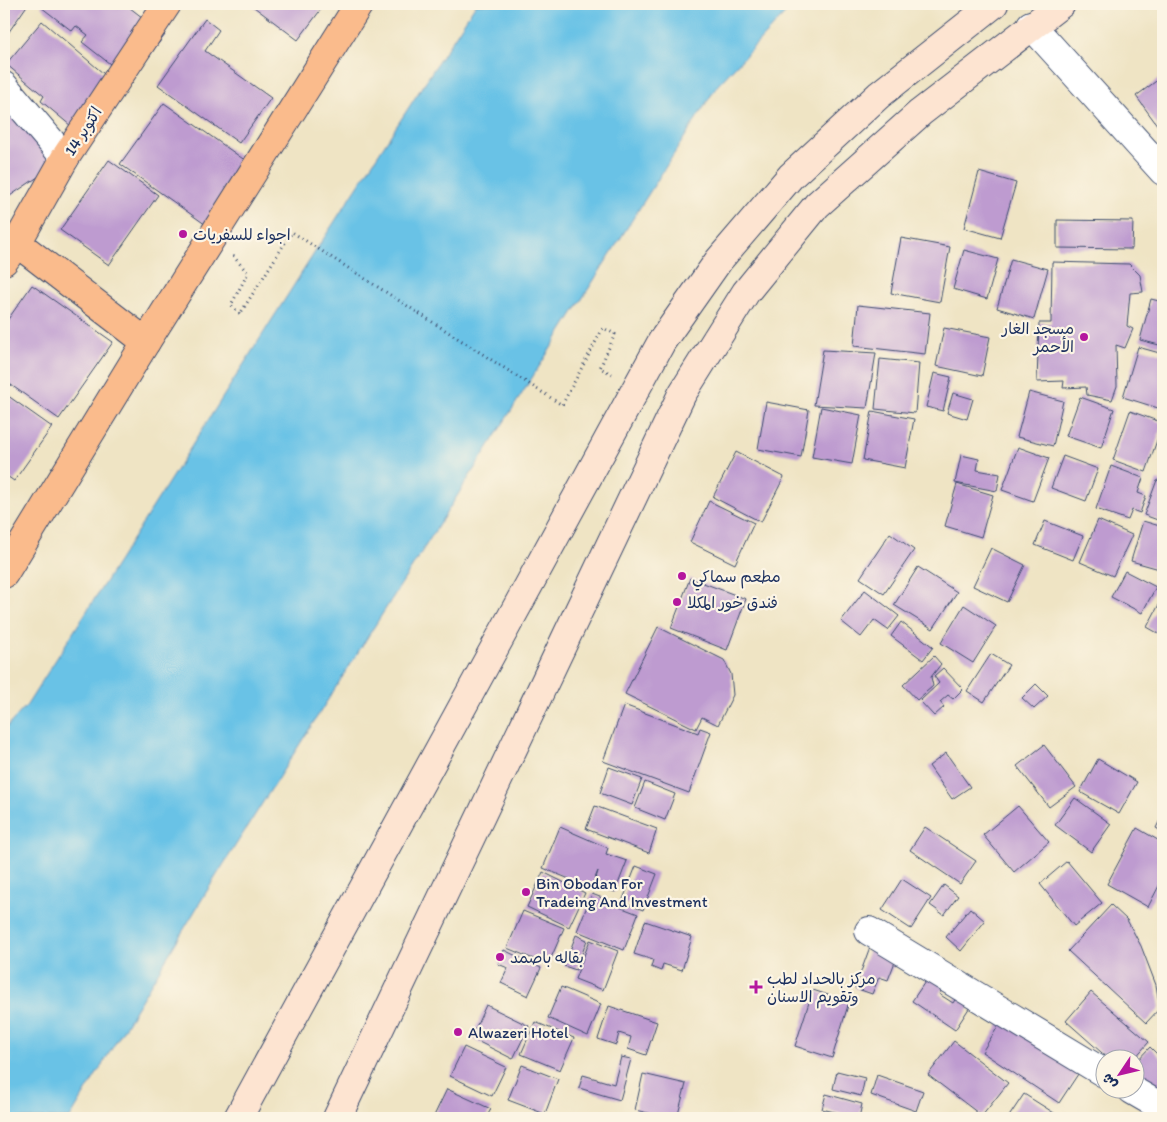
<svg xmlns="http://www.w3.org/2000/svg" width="1167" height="1122" font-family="Itim,'Playpen Sans Arabic',sans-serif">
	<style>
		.water { fill: #69c2e6; stroke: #4278a2 }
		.building { fill: #be9bd0 }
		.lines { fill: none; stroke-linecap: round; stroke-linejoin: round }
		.minor-casing { stroke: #3b4a6d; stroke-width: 30 }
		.secondary-casing { stroke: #3b4a6d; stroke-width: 30 }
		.trunk-casing { stroke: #3b4a6d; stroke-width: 30 }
		.path { stroke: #3b4a6d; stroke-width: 3; stroke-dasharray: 1 4; stroke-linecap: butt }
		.minor { stroke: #fff; stroke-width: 28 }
		.secondary { stroke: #fde4d1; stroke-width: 28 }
		.trunk { stroke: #fabb8c; stroke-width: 28 }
		.poi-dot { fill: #b5179e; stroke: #fcf5e5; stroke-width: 2 }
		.labels { text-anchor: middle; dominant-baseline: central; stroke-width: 4.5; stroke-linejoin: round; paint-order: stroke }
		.street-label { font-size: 16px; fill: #1b2f5e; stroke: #fcf5e5 }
		.poi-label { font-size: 16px; fill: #1b2f5e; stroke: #fcf5e5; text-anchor: start }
	</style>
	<rect width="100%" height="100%" fill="#fcf5e5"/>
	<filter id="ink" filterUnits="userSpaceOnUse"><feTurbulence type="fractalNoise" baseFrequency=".02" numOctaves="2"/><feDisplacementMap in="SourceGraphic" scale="10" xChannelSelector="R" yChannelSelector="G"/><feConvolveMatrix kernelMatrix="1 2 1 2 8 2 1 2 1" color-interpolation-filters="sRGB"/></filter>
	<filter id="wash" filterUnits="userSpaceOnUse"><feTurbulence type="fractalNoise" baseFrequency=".0096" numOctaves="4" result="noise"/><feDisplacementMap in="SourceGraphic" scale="20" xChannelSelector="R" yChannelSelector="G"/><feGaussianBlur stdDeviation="1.12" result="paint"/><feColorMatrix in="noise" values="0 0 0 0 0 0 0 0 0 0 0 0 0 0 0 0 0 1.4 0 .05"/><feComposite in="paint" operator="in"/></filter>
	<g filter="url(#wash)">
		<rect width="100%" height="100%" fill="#efe4c4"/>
		<polygon class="water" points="476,4 794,4 717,86 213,881 70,1118 4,1118 4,730 27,705 322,241"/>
		<g id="blocks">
			<g class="building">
				<polygon points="4,4 28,4 6,36 4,35"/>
				<polygon points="43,4 125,4 165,35 136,72 119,71 82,42 88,35 76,26 72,31 41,7"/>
				<polygon points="250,4 325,4 298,40"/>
				<polygon points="205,19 219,30 205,51 271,98 239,143 158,85"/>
				<polygon points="42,21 124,91 71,126 41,101 44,96 6,64"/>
				<polygon points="1163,76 1163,133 1136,96"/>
				<polygon points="4,92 54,166 4,200"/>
				<polygon points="164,103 253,166 209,227 120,164"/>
				<polygon points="109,160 158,195 109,265 60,230"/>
				<polygon points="979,172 1016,183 1000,238 964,228"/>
				<polygon points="1057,220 1133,221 1132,249 1057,248"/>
				<polygon points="901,238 950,247 940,302 891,293"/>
				<polygon points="964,250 998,259 987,299 953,289"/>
				<polygon points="1011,259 1048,269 1034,319 997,308"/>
				<polygon points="1052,262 1129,264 1140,275 1143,292 1130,293 1127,326 1133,329 1125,348 1116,345 1117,386 1112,400 1087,395 1086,387 1063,388 1064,381 1037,382 1039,323 1051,323"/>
				<polygon points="32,285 113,342 59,419 4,380 4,325"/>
				<polygon points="1151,299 1163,302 1163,346 1140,340"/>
				<polygon points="858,305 930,313 925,354 854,346"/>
				<polygon points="944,328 990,337 982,376 936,366"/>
				<polygon points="1138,347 1163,354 1163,391 1158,408 1123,397"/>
				<polygon points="823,350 876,353 867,408 814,405"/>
				<polygon points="880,359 919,363 915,413 875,409"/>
				<polygon points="934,373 951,377 943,411 926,407"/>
				<polygon points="1029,392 1063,401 1053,446 1017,437"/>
				<polygon points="4,393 52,427 14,481 4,474"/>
				<polygon points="953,393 973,399 967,419 947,413"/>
				<polygon points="1080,397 1114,409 1101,448 1066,436"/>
				<polygon points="766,402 809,410 801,457 758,449"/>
				<polygon points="821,407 861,415 852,464 812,457"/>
				<polygon points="872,411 914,419 905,468 863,460"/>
				<polygon points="1130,411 1163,423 1146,472 1113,460"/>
				<polygon points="1018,447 1049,458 1033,501 1002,490"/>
				<polygon points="736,452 784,477 761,522 713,497"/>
				<polygon points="961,455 979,459 977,470 1000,474 997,491 955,483"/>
				<polygon points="1063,456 1098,469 1086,501 1051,488"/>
				<polygon points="1111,466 1143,478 1138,493 1146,496 1140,513 1132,510 1128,520 1096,509"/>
				<polygon points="1157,480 1163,482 1163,522 1144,515"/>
				<polygon points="957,484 993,495 981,537 945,526"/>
				<polygon points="709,501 754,523 735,564 690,542"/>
				<polygon points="1098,520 1132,535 1113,576 1080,562"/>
				<polygon points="1045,521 1083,536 1073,560 1035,545"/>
				<polygon points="1143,521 1163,527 1163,570 1131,561"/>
				<polygon points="890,533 914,550 884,594 860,578"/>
				<polygon points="991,548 1025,565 1007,602 973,586"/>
				<polygon points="918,567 957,592 933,629 894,605"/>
				<polygon points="1125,571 1156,587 1142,613 1111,597"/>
				<polygon points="690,578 746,599 727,650 671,628"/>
				<polygon points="865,590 899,616 888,630 874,620 861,637 841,621"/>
				<polygon points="1163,597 1163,636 1147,627"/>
				<polygon points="964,605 996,626 973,663 941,643"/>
				<polygon points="901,622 933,647 923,660 891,636"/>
				<polygon points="658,627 724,660 731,674 733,695 718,725 702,717 696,729 625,694"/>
				<polygon points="991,654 1009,665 984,702 967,691"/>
				<polygon points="934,656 941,664 931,677 933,686 917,700 903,685"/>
				<polygon points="943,668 963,689 953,699 948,695 940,702 944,707 934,716 920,701 939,683 934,676"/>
				<polygon points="1036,684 1048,696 1034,709 1022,698"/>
				<polygon points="624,705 698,733 700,728 711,732 689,793 603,761"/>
				<polygon points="1044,745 1076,787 1049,807 1017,766"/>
				<polygon points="946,753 970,787 952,799 929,766"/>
				<polygon points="1098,759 1137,782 1119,814 1080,792"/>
				<polygon points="609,767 642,779 632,805 600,793"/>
				<polygon points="645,782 675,794 665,820 635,808"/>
				<polygon points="1075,798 1111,824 1091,852 1055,825"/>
				<polygon points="595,806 657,829 649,853 586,829"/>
				<polygon points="1018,806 1049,842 1014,872 983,835"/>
				<polygon points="1163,814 1163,832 1156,828"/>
				<polygon points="560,827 608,848 606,854 627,861 615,892 594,885 598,871 591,888 543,868"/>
				<polygon points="925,827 976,861 960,884 910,850"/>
				<polygon points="1137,828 1163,843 1163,878 1148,907 1107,884"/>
				<polygon points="1067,861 1102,903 1074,926 1040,884"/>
				<polygon points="636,866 657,874 643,910 622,902"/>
				<polygon points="543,872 585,893 569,927 527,907"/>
				<polygon points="902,879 931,898 911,929 882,910"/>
				<polygon points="944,885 958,896 944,915 930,905"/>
				<polygon points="592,894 613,902 612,904 638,914 624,950 577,931"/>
				<polygon points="1111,905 1127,920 1141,946 1156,985 1160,1008 1146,1023 1068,951"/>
				<polygon points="970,908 985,921 961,951 946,937"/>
				<polygon points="523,911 564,928 548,965 507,948"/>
				<polygon points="645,921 692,937 682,970 663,964 661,971 651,967 653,960 634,954"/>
				<polygon points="576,935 587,940 576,970 564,966"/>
				<polygon points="590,940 618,951 603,990 575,979"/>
				<polygon points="871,944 898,954 888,980 879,977 872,994 855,988"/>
				<polygon points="504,950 541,968 528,996 501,983 508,968 498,964"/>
				<polygon points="933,970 948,981 939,994 953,1003 961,990 975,999 955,1030 912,1001"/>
				<polygon points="561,987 601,1004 588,1036 548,1018"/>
				<polygon points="813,990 849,1002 832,1058 795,1046"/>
				<polygon points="1091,992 1149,1042 1133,1060 1110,1060 1066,1021"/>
				<polygon points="486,1005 529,1026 513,1059 471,1038"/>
				<polygon points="609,1006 657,1022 646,1055 628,1049 631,1037 619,1033 616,1045 598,1039"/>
				<polygon points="1004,1017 1082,1068 1059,1103 982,1052"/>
				<polygon points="535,1022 574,1038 560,1070 521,1054"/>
				<polygon points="954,1041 1008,1083 982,1116 928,1075"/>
				<polygon points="464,1047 506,1067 492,1096 450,1076"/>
				<polygon points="1150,1047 1163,1060 1163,1095 1161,1097 1134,1072 1134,1064"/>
				<polygon points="621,1057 631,1059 620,1100 579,1088 583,1075 614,1084"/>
				<polygon points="522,1065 558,1079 545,1114 508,1100"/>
				<polygon points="837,1071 865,1078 861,1096 833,1089"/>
				<polygon points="643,1074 686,1084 677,1118 670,1118 635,1110"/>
				<polygon points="877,1075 923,1091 916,1111 871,1095"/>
				<polygon points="447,1089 491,1109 486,1118 433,1118"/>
				<polygon points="826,1094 862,1104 859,1118 822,1109"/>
				<polygon points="1024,1094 1062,1118 1008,1118"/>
			</g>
		</g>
	</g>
	<g filter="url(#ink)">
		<use href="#blocks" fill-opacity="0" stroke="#3b4a6d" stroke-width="1"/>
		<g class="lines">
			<defs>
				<g id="minor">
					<polyline points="1031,25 1163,171"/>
					<polyline points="4,86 65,158"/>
					<polyline points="869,931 1104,1073"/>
					<polyline points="1132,1090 1163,1108"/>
				</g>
				<g id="secondary">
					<polyline points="238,1118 662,341 719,260 791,176 879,95 994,4"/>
					<polyline points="337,1118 682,394 746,292 817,205 920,113 1061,4"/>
				</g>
				<g id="trunk">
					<polyline points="17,243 146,342"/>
					<polyline points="4,261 17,243 65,158 167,4"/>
					<polyline points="4,574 146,342 359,4"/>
				</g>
			</defs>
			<use href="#minor" class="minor-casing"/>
			<use href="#secondary" class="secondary-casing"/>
			<use href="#trunk" class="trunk-casing"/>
			<polyline class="path" points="233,256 248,273 231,305 240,314 292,232 562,405 603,328 615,334 600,368 612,374"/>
			<use href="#minor" class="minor"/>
			<use href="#secondary" class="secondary"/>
			<use href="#trunk" class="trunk"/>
		</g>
	</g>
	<g class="poi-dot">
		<circle cx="183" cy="234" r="5"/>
		<circle cx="1084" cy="337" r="5"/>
		<circle cx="682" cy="576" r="5"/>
		<circle cx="677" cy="602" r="5"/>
		<circle cx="526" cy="892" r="5"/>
		<circle cx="500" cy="957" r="5"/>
		<path d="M753.5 979.5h5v5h5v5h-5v5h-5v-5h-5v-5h5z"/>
		<circle cx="458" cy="1032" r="5"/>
	</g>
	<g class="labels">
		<g class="street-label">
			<text transform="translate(83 131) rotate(-57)">14 اكتوبر</text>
		</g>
		<g class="poi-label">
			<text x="193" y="234">اجواء للسفريات</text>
			<text x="1074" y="328" text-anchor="end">مسجد الغار<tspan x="1074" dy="18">الأحمر</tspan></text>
			<text x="692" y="576">مطعم سماكي</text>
			<text x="687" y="602">فندق خور المكلا</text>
			<text x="536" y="883">Bin Obodan For<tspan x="536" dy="18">Tradeing And Investment</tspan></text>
			<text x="510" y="957">بقاله باصمد</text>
			<text x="767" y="978">مركز بالحداد لطب<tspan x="767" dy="18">وتقويم الاسنان</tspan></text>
			<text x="468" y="1032">Alwazeri Hotel</text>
		</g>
	</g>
	<rect width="1167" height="1122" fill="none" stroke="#fcf5e5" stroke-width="20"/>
	<g transform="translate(1120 1074) rotate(235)"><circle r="24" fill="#fcf5e5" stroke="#a2a6af"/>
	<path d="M0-4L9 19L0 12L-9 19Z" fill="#b5179e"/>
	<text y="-8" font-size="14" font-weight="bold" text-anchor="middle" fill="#1b2f5e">ش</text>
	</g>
</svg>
